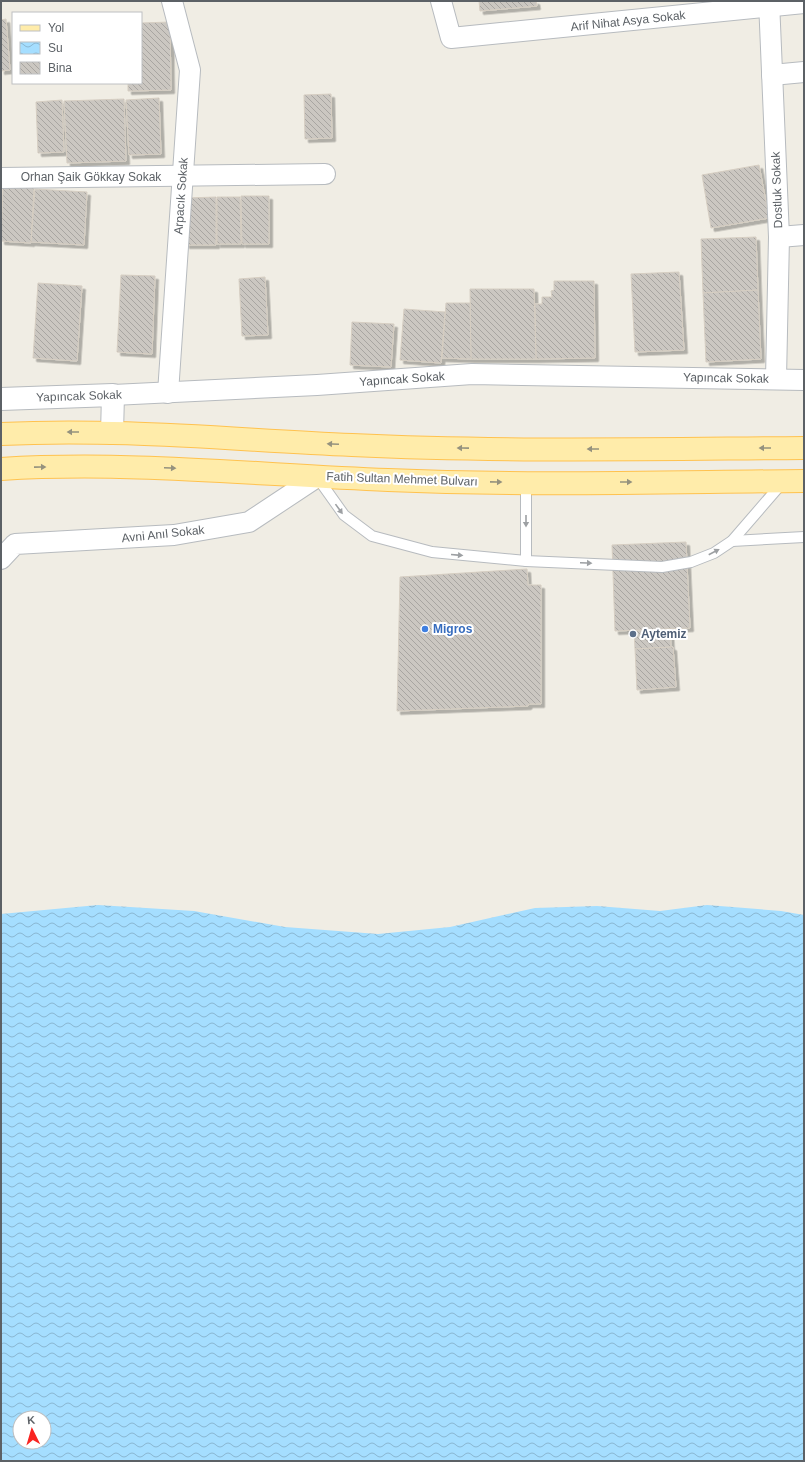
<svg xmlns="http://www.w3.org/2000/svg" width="805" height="1462" font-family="Arial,sans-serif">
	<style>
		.water { fill: url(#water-waves); fill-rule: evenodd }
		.building { fill: url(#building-back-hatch); stroke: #d6cec2; filter: url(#shadow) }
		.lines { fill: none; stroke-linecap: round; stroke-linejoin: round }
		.service-casing { stroke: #b7bbbf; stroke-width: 12 }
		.minor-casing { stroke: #b7bbbf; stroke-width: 22 }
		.tertiary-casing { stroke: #b7bbbf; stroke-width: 24 }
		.primary-casing { stroke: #ffc24f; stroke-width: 24 }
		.service { stroke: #fff; stroke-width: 10 }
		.minor { stroke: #fff; stroke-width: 20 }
		.tertiary { stroke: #fff; stroke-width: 22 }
		.primary { stroke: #ffecaa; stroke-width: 22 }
		.oneway { fill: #95927e }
		.oneway2 { fill: #9da0a3 }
		.shop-dot { fill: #3f7fe0; stroke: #fff; stroke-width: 1.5 }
		.service-dot { fill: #5c6f8a; stroke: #fff; stroke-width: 1.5 }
		.labels { text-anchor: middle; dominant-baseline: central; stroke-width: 4; stroke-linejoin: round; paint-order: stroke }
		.street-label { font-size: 12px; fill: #5c6166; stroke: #fff }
		.shop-label { font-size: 12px; font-weight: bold; fill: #366cbe; stroke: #fff; text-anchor: start }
		.service-label { font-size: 12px; font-weight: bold; fill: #4e5e75; stroke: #fff; text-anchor: start }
	</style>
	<defs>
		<pattern id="water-waves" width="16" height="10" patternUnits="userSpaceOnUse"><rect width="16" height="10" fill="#a5deff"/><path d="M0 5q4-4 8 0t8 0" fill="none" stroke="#8ab7d2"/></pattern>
		<pattern id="building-back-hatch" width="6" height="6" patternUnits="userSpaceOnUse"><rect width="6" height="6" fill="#cbc7c1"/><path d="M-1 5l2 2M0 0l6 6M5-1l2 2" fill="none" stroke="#a8a5a1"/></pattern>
		<filter id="shadow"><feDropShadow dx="3.5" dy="3.5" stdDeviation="0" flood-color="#0004"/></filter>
	</defs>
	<rect width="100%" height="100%" fill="#f0ede4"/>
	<path class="water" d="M98 905 194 911 285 927 378 934 450 927 535 908 597 906 660 911 707 905 781 911 804 915V1461H1V914ZM20 1418H44V1442H20Z"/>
	<g class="building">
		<polygon points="479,1 536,1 537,6 480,11"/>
		<polygon points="6,19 10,70 1,71 1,20"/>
		<polygon points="170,22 171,90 128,91 128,83 141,83 141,23"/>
		<polygon points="331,94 332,138 305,139 304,95"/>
		<polygon points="159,98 161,154 129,155 126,100"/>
		<polygon points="124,99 126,161 67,163 64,101"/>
		<polygon points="62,100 64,152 38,153 36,102"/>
		<polygon points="759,165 769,218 711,228 702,175"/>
		<polygon points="3,187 34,188 31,243 1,241"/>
		<polygon points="35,189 87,192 84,245 31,242"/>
		<polygon points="241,196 269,196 269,244 242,244"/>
		<polygon points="216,197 216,245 186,245 185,198"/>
		<polygon points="217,197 240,197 241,244 217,244"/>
		<polygon points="756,237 758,290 703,293 701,239"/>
		<polygon points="679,272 684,350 635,352 631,274"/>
		<polygon points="121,275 155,276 152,354 117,352"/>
		<polygon points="265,277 268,335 242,336 239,279"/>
		<polygon points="554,281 594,281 595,358 536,359 535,304 542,304 542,297 552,297 551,291 554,290"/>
		<polygon points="38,283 82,286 77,361 33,358"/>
		<polygon points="470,289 534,289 536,359 471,359"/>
		<polygon points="758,290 761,359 706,362 703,293"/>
		<polygon points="446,303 470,303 471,359 442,358"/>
		<polygon points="404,309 445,312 441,363 400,360"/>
		<polygon points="352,322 394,324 391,367 350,365"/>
		<polygon points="686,542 690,628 615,631 612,545"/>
		<polygon points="527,569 528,585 541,585 541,704 529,704 528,706 397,711 400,577"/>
		<polygon points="670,629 671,647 635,649 634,631"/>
		<polygon points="671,647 673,647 676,687 637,690 635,649"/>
	</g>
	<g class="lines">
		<defs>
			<g id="service">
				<polyline points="317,477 344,515 372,536 432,552 526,561 662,567 691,562 714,553 732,541 783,482"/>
				<polyline points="526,482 526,561"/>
				<polyline points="732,541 804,537"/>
			</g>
			<g id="minor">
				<polyline points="441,1 451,38 804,3"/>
				<polyline points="769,1 779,237 776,379"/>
				<polyline points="772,75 804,72"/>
				<polyline points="1,178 325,174"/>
				<polyline points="779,237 804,235"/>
				<polyline points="168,393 190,70 172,1"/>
				<polyline points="113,395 317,385 472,374 804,380"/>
				<polyline points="1,559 15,544 174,535 249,522 317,477"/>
			</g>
			<polyline id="tertiary" points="1,399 113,395 112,433"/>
			<g id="primary">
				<path d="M1 434C118 428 235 440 352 445 502 452 653 449 804 448"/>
				<path d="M1 469C130 461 259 475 388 480 527 486 666 482 804 481"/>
			</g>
		</defs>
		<use href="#service" class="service-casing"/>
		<use href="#minor" class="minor-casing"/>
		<use href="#tertiary" class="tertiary-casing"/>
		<use href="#primary" class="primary-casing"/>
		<use href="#service" class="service"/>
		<use href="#minor" class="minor"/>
		<use href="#tertiary" class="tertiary"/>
		<use href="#primary" class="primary"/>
	</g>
	<defs><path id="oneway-solid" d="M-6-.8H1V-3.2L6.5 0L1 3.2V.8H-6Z"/></defs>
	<g class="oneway">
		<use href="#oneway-solid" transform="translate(73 432) rotate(-180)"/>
		<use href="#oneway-solid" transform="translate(333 444) rotate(-177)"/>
		<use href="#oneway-solid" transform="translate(463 448) rotate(-179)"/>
		<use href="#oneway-solid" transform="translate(765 448) rotate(180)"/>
		<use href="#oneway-solid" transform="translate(593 449) rotate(180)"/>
		<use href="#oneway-solid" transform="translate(40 467) rotate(-1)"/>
		<use href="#oneway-solid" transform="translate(170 468) rotate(2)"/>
		<use href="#oneway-solid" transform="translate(496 482) rotate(1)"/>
		<use href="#oneway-solid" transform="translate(626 482)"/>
	</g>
	<g class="oneway2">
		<use href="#oneway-solid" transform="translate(339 509) rotate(54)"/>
		<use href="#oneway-solid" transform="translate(526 521) rotate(90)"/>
		<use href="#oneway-solid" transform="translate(714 552) rotate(-28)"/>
		<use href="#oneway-solid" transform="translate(457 555) rotate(5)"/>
		<use href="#oneway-solid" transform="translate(586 563) rotate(2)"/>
	</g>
	<circle class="shop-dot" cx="425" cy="629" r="4"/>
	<circle class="service-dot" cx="633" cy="634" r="4"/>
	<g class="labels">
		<g class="street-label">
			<text transform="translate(628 21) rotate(-6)">Arif Nihat Asya Sokak</text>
			<text x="91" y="177">Orhan Şaik Gökkay Sokak</text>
			<text transform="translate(777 190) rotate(-92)">Dostluk Sokak</text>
			<text transform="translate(181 196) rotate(-86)">Arpacık Sokak</text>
			<text transform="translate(726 378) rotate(1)">Yapıncak Sokak</text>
			<text transform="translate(402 379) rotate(-4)">Yapıncak Sokak</text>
			<text transform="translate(79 396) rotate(-2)">Yapıncak Sokak</text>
			<text transform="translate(402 479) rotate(2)">Fatih Sultan Mehmet Bulvarı</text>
			<text transform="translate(163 534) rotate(-6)">Avni Anıl Sokak</text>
		</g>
		<g class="shop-label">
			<text x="433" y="629">Migros</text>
		</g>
		<g class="service-label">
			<text x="641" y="634">Aytemiz</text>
		</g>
	</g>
	<rect width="805" height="1462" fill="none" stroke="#5c6166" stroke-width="4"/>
	<rect x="12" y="12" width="130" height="72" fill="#ffffff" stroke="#bec0c2"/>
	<rect x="20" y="25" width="20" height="6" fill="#ffecaa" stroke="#bec0c2"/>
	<text x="48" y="32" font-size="12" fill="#5c6166">Yol</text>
	<rect x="20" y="42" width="20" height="12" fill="url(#water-waves)" stroke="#bec0c2"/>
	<text x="48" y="52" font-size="12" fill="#5c6166">Su</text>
	<rect x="20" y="62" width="20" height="12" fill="url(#building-back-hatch)" stroke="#bec0c2"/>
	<text x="48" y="72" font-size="12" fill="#5c6166">Bina</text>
	<g transform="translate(32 1430) rotate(355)"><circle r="19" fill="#ffffff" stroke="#bec0c2"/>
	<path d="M0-3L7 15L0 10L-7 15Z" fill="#f92421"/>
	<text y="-6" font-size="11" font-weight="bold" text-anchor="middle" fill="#5c6166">K</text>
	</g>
</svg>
